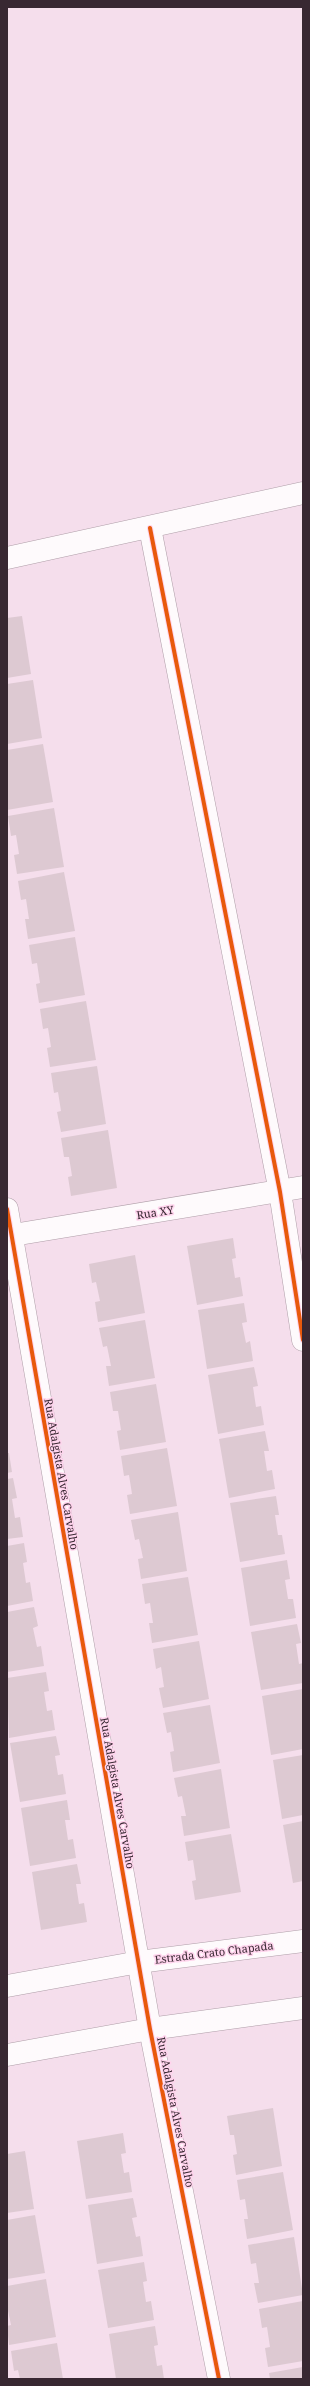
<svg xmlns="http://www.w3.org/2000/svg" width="310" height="2386" font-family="'Noto Serif',serif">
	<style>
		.building { fill: #ddc9d2 }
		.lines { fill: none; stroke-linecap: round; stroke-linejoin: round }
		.minor-casing { stroke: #af9ea8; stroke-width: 23 }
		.minor { stroke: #fefafc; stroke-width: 22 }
		.cycleway-casing { stroke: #ffd4ed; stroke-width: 6 }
		.cycleway { stroke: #e8590c; stroke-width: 4 }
		.labels { text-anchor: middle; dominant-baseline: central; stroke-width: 3; stroke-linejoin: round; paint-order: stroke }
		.street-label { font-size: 11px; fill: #382832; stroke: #ffd4ed }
	</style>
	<rect width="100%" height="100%" fill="#f5deec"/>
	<g class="building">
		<polygon points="22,616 31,674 7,678 7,618"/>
		<polygon points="33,680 42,738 7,744 7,684"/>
		<polygon points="43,744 53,802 7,810 7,750"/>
		<polygon points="54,808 64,867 17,874 14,855 19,854 16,835 11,836 8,816"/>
		<polygon points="64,872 75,931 28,939 25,919 29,919 26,899 21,900 18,881"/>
		<polygon points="75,937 85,995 39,1003 36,984 40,983 37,963 32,964 29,945"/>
		<polygon points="86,1001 96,1060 50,1067 47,1048 51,1047 48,1028 43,1029 40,1009"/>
		<polygon points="97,1066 106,1124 61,1132 57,1112 61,1111 58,1092 54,1093 51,1073"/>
		<polygon points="108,1130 117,1188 71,1196 68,1177 72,1176 69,1157 64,1157 61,1138"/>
		<polygon points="233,1238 236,1258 232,1259 235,1278 240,1277 243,1296 197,1305 187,1246"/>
		<polygon points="135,1255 145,1313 98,1322 95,1302 100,1301 96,1282 92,1283 89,1264"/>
		<polygon points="244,1303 247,1322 242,1323 246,1343 250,1341 253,1361 207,1369 198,1310"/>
		<polygon points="145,1320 155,1378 109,1386 106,1366 111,1366 107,1346 103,1347 99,1328"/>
		<polygon points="254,1367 258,1386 253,1387 256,1407 261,1406 264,1425 218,1434 208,1375"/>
		<polygon points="156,1384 166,1442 120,1450 117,1431 121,1430 118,1411 113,1411 110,1392"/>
		<polygon points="265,1431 269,1451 264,1451 267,1471 272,1470 275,1489 229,1498 219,1439"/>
		<polygon points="167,1448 177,1506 130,1514 127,1495 132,1494 129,1475 124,1476 121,1456"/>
		<polygon points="7,1453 9,1453 12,1472 7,1473"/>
		<polygon points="13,1478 17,1498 12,1499 15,1518 20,1517 23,1537 7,1539 7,1479"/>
		<polygon points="276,1496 279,1515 275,1515 278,1535 282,1535 285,1554 240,1562 230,1503"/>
		<polygon points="178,1512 187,1571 141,1579 138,1559 143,1558 139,1539 135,1540 131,1520"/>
		<polygon points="24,1543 27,1562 23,1563 26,1583 30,1582 33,1601 7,1606 7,1546"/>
		<polygon points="287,1560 290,1579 285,1580 288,1599 293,1599 296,1618 250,1626 241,1568"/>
		<polygon points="188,1577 198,1635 152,1643 149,1623 153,1623 150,1603 145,1604 142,1584"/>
		<polygon points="34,1607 38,1626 33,1628 37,1647 41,1646 44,1666 7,1672 7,1612"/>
		<polygon points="297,1624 301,1643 296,1644 299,1664 303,1663 303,1683 261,1690 251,1632"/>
		<polygon points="199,1641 209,1699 163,1708 159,1688 164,1687 161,1667 156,1669 153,1649"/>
		<polygon points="46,1672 49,1691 44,1692 47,1711 52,1710 55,1730 9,1738 7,1678"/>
		<polygon points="303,1689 303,1749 271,1755 262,1696"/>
		<polygon points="210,1705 220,1763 173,1772 170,1752 174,1751 171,1732 167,1733 163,1713"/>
		<polygon points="56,1736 60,1755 55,1756 58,1775 63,1774 66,1794 20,1802 10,1743"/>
		<polygon points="303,1755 303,1815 282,1819 273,1760"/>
		<polygon points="221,1769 230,1828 184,1836 181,1816 186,1816 182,1796 178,1797 174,1778"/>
		<polygon points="67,1800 70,1820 65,1820 68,1840 73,1839 76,1858 30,1866 21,1808"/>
		<polygon points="303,1821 303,1881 293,1883 283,1825"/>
		<polygon points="231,1834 241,1892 195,1900 192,1881 196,1880 193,1860 188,1861 185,1842"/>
		<polygon points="77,1864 81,1884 76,1884 79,1904 84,1903 87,1922 41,1930 32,1872"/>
		<polygon points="273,2108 282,2166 236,2175 233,2155 237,2154 234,2135 230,2135 227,2116"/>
		<polygon points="123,2133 126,2153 121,2154 124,2173 129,2172 132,2192 86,2199 77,2141"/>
		<polygon points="25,2151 34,2209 7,2213 7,2154"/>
		<polygon points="283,2172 293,2230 247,2239 244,2219 248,2219 245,2199 240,2200 237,2180"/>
		<polygon points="133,2198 137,2217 132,2218 136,2237 140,2236 143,2256 97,2264 88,2205"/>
		<polygon points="35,2215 45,2273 7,2279 7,2220"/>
		<polygon points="294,2237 303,2295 258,2303 254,2283 259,2283 256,2263 251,2264 248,2245"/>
		<polygon points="144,2262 147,2281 143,2282 146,2302 151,2301 154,2320 108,2328 98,2270"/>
		<polygon points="46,2279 56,2337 9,2345 7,2326 11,2325 7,2306 7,2286"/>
		<polygon points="303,2301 303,2361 268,2367 265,2348 270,2347 267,2327 262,2328 259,2309"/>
		<polygon points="155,2326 158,2345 154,2346 157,2366 162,2365 164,2379 116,2379 109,2334"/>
		<polygon points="57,2343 63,2379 20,2379 18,2370 14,2371 11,2351"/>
		<polygon points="303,2367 303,2379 270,2379 269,2373"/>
	</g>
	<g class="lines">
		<defs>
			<g id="minor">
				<polyline points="150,528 280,1192 303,1340"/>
				<polyline points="7,558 303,493"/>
				<polyline points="7,1209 150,2029 219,2379"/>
				<polyline points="7,1236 303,1187"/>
				<polyline points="7,1986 139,1962 303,1941"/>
				<polyline points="7,2055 150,2029 303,2008"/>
			</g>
		</defs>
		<use href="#minor" class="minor-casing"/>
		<use href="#minor" class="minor"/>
		<defs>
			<g id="cycleway">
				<polyline points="150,528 280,1192 303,1340"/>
				<polyline points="7,1209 150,2029 219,2379"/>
			</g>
		</defs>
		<use href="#cycleway" class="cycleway-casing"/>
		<use href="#cycleway" class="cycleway"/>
	</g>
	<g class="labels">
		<g class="street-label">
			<text transform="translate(155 1212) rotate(-9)">Rua XY</text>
			<text transform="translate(62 1474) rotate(80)">Rua Adalgista Alves Carvalho</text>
			<text transform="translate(118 1793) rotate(80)">Rua Adalgista Alves Carvalho</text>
			<text transform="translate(214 1952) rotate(-7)">Estrada Crato Chapada</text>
			<text transform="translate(176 2112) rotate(79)">Rua Adalgista Alves Carvalho</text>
		</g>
	</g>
	<rect width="310" height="2386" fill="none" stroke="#382832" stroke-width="16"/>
</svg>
